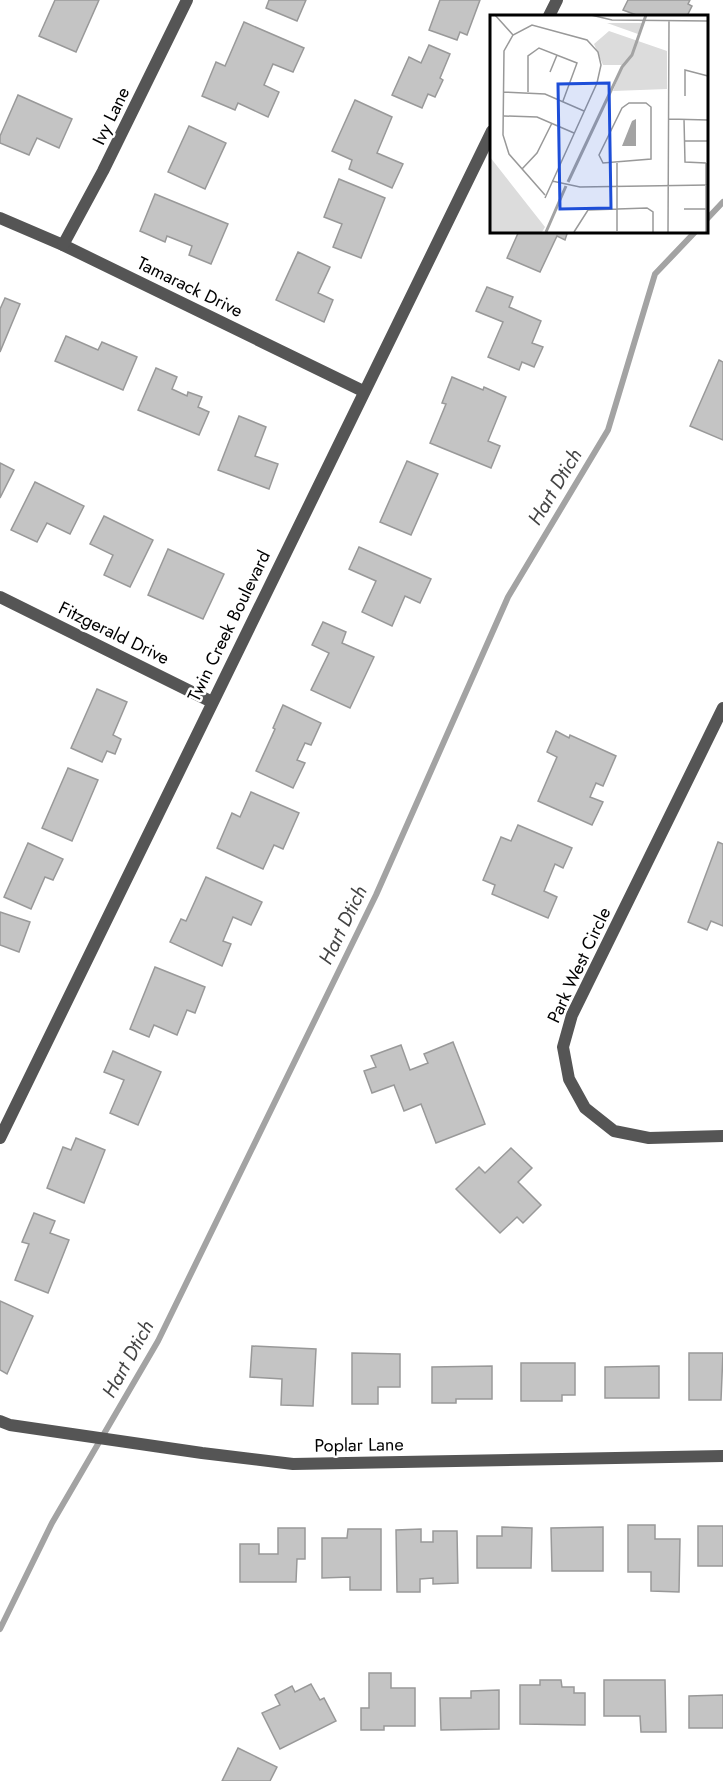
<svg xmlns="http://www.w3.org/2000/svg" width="723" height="1781" font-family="Jost,sans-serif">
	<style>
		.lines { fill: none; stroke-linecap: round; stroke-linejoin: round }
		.stream { stroke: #a3a3a3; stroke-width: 6 }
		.building { fill: #c4c4c4; stroke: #999; stroke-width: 1.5 }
		.street { stroke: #555; stroke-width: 12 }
		.labels { text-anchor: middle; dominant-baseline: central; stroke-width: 5; stroke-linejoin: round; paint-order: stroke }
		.street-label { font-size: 18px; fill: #000; stroke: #fff }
		.water-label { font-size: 20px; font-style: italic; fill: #444; stroke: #fff }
		.inset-river { fill: none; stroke: #a3a3a3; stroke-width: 3 }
		.inset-road { fill: none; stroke: #999; stroke-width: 1.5 }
		.view { fill: #1d4ed8; fill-opacity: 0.15; stroke: #1d4ed8; stroke-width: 3 }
		.inset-edge { fill: none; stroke: #000; stroke-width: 3 }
	</style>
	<rect width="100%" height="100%" fill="#fff"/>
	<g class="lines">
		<g class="stream">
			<polyline points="706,220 723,202"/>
			<polyline points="0,1629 52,1523 158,1341 376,895 508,597 608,430 655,274 696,231"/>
		</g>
	</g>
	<g class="building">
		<polygon points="55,0 99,0 76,52 39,36"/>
		<polygon points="269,0 306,0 297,21 266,8"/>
		<polygon points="440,0 480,0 467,35 460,32 457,40 429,30"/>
		<polygon points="628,0 690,0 688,4 692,6 687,16 639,16 623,10"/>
		<polygon points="244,22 304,48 293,72 273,64 264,85 279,92 268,117 238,103 235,110 202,96 216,62 225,66"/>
		<polygon points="429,45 450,54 440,78 443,80 435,97 428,94 422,108 392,95 409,57 421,63"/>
		<polygon points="18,95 72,119 59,148 37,138 29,155 0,143 0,136"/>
		<polygon points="355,100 392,117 377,153 403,164 392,188 349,169 352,160 332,151"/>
		<polygon points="189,126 226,143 205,189 168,172"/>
		<polygon points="339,179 385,198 361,258 333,247 342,224 324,217"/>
		<polygon points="155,194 228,224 211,264 189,255 192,246 167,236 165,242 140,231"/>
		<polygon points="519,231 568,231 565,240 557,236 540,272 507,258"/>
		<polygon points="298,252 330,267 318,293 333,300 324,322 276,300"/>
		<polygon points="487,287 513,297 509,307 541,321 532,343 543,347 534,367 522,362 519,370 488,357 503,322 476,311"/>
		<polygon points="5,298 20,304 0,352 0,309"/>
		<polygon points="66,336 98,350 102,342 137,357 123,390 55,361"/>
		<polygon points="719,360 723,362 723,440 690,426"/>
		<polygon points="156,368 177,377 172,389 187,396 188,392 202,397 198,407 209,412 199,435 138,410"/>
		<polygon points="452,377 483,390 484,387 506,397 488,441 500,446 491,468 430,443 446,404 442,403"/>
		<polygon points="239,416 266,427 255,456 278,464 269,489 218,470"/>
		<polygon points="407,461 438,474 411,535 380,522"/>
		<polygon points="0,463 14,470 0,498"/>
		<polygon points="35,482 84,506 70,534 47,523 37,542 11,530"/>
		<polygon points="104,516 153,540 130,587 104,575 113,555 90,544"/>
		<polygon points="359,547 431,579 420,603 405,596 392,626 362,612 376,581 349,569"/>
		<polygon points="168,549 224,574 203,619 148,595"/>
		<polygon points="323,622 346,632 342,643 374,657 350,708 311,690 329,653 312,645"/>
		<polygon points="97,689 127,702 113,735 121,739 115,754 107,751 102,762 71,748"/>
		<polygon points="283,705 321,723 311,745 305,743 297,760 305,763 293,788 256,771 275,729 273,728"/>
		<polygon points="556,731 569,738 570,735 616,756 603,786 596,783 590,797 603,802 592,825 538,801 557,757 547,752"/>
		<polygon points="68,768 98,780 72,841 42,828"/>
		<polygon points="251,792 299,813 283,849 274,845 263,869 217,848 232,813 240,817"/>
		<polygon points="518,825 572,848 563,868 555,864 544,891 557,897 548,918 492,894 495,885 483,880 501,837 511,841"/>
		<polygon points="718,842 723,844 723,926 711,921 707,930 688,922"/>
		<polygon points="28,843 63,859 53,880 45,877 31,909 4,897"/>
		<polygon points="206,877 262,902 251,925 233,917 223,941 231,944 222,966 170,942 181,919 186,921"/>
		<polygon points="0,912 30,922 19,952 0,945"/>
		<polygon points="155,967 205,987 195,1013 187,1010 177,1035 154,1025 149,1037 130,1029"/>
		<polygon points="453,1042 485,1124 436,1143 421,1104 404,1111 394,1085 372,1093 364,1071 376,1067 371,1056 401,1045 410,1070 428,1063 424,1054"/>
		<polygon points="113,1051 161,1072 138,1125 110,1113 124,1080 104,1072"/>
		<polygon points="76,1138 105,1150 84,1203 47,1188 63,1147 71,1150"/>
		<polygon points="511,1148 532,1168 518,1182 541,1205 523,1223 517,1217 500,1233 456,1189 479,1167 485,1173"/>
		<polygon points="34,1213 55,1221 50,1233 69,1240 48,1293 15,1280 29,1244 22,1242"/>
		<polygon points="0,1301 33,1316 7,1374 0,1370"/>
		<polygon points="252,1346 316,1349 313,1406 281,1405 282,1379 250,1377"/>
		<polygon points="352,1353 400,1354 400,1387 378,1387 378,1404 352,1404"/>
		<polygon points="689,1353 723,1353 721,1400 689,1400"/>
		<polygon points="521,1363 575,1363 575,1395 562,1395 562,1401 521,1401"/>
		<polygon points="492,1366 492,1399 456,1399 456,1403 432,1403 432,1367"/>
		<polygon points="659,1366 659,1398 605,1398 605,1367"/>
		<polygon points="628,1525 655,1525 655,1539 680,1539 679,1592 651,1591 651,1572 628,1572"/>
		<rect x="698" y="1526" width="25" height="40"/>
		<polygon points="502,1527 532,1528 531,1568 477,1568 477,1536 502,1536"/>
		<polygon points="603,1527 603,1571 552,1571 551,1528"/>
		<polygon points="278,1528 305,1528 305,1559 297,1559 296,1582 240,1582 240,1544 259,1544 259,1554 278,1554"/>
		<polygon points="348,1529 381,1529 381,1590 350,1590 350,1577 322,1578 322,1538 347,1538"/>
		<polygon points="421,1529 421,1542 433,1542 433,1531 457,1531 458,1583 433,1584 433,1578 420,1579 420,1592 397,1592 396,1530"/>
		<polygon points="369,1673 391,1673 391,1688 415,1688 415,1726 384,1726 384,1730 361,1730 361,1708 369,1708"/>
		<polygon points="540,1680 561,1680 562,1687 574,1687 574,1693 585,1693 585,1725 520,1724 520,1685 540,1685"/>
		<polygon points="604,1680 665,1680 666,1732 641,1732 640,1716 604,1716"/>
		<polygon points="311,1684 320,1700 324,1698 336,1721 280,1749 262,1713 280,1705 275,1695 292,1686 295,1692"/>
		<polygon points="499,1690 499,1729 441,1730 440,1698 471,1698 471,1691"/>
		<polygon points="723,1695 723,1728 689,1728 689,1696"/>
		<polygon points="238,1748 277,1767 270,1781 222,1781"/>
	</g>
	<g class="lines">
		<g class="street">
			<polyline points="549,16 557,0"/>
			<polyline points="0,218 63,245 363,391"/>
			<polyline points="63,245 103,171 187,0"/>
			<polyline points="0,597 212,702"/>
			<polyline points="723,708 572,1015 563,1047 569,1079 585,1108 614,1131 649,1138 723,1136"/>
			<polyline points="0,1138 492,131"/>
			<polyline points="0,1421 10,1425 202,1453 293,1464 723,1456"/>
		</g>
	</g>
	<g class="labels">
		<g class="street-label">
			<text transform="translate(111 116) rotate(-64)">Ivy Lane</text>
			<text transform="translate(190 287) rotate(26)">Tamarack Drive</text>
			<text transform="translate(229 626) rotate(-64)">Twin Creek Boulevard</text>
			<text transform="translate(114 633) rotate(26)">Fitzgerald Drive</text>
			<text transform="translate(579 965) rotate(-65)">Park West Circle</text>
			<text transform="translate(359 1445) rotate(-1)">Poplar Lane</text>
		</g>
		<g class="water-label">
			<text transform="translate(555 487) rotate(-59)">Hart Dtich</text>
			<text transform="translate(343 925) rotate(-64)">Hart Dtich</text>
			<text transform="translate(128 1359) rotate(-61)">Hart Dtich</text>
		</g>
	</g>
	<g transform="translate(490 15)">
		<rect width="218" height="218" fill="#fff"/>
		<path d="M117 8H154L148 19ZM119 16 177 36V74L123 76 133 50H113L104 29ZM0 142 55 212 52 217H0Z" fill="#dcdcdc"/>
		<path d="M146 104V131H132L142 106Z" fill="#a3a3a3"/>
		<path class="inset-river" d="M78 167 132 52 142 40 156 0M56 217 76 171"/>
		<path class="inset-road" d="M5 0 23 20M101 0 122 5 218 6M60 57 67 40M14 77 55 79 94 96M38 77V41L49 33 87 48 73 86M195 81V55L218 61M139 88H156L161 92V144L113 148 109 140 132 93ZM14 101 47 102 84 118M179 104 218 105M194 104 195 147 216 148M194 126H218M127 148V216M32 154 47 138 62 108M62 166 90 172 218 170M55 180 19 139 13 120 14 36 23 20 42 10 97 25 108 37 111 50 107 68 55 183M194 194H216M84 217 98 195 157 193 163 197V217M178 217 179 6M216 217V148"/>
		<path class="view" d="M119 68 121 193 70 194 68 69Z"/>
		<rect width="218" height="218" class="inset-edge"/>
	</g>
</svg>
